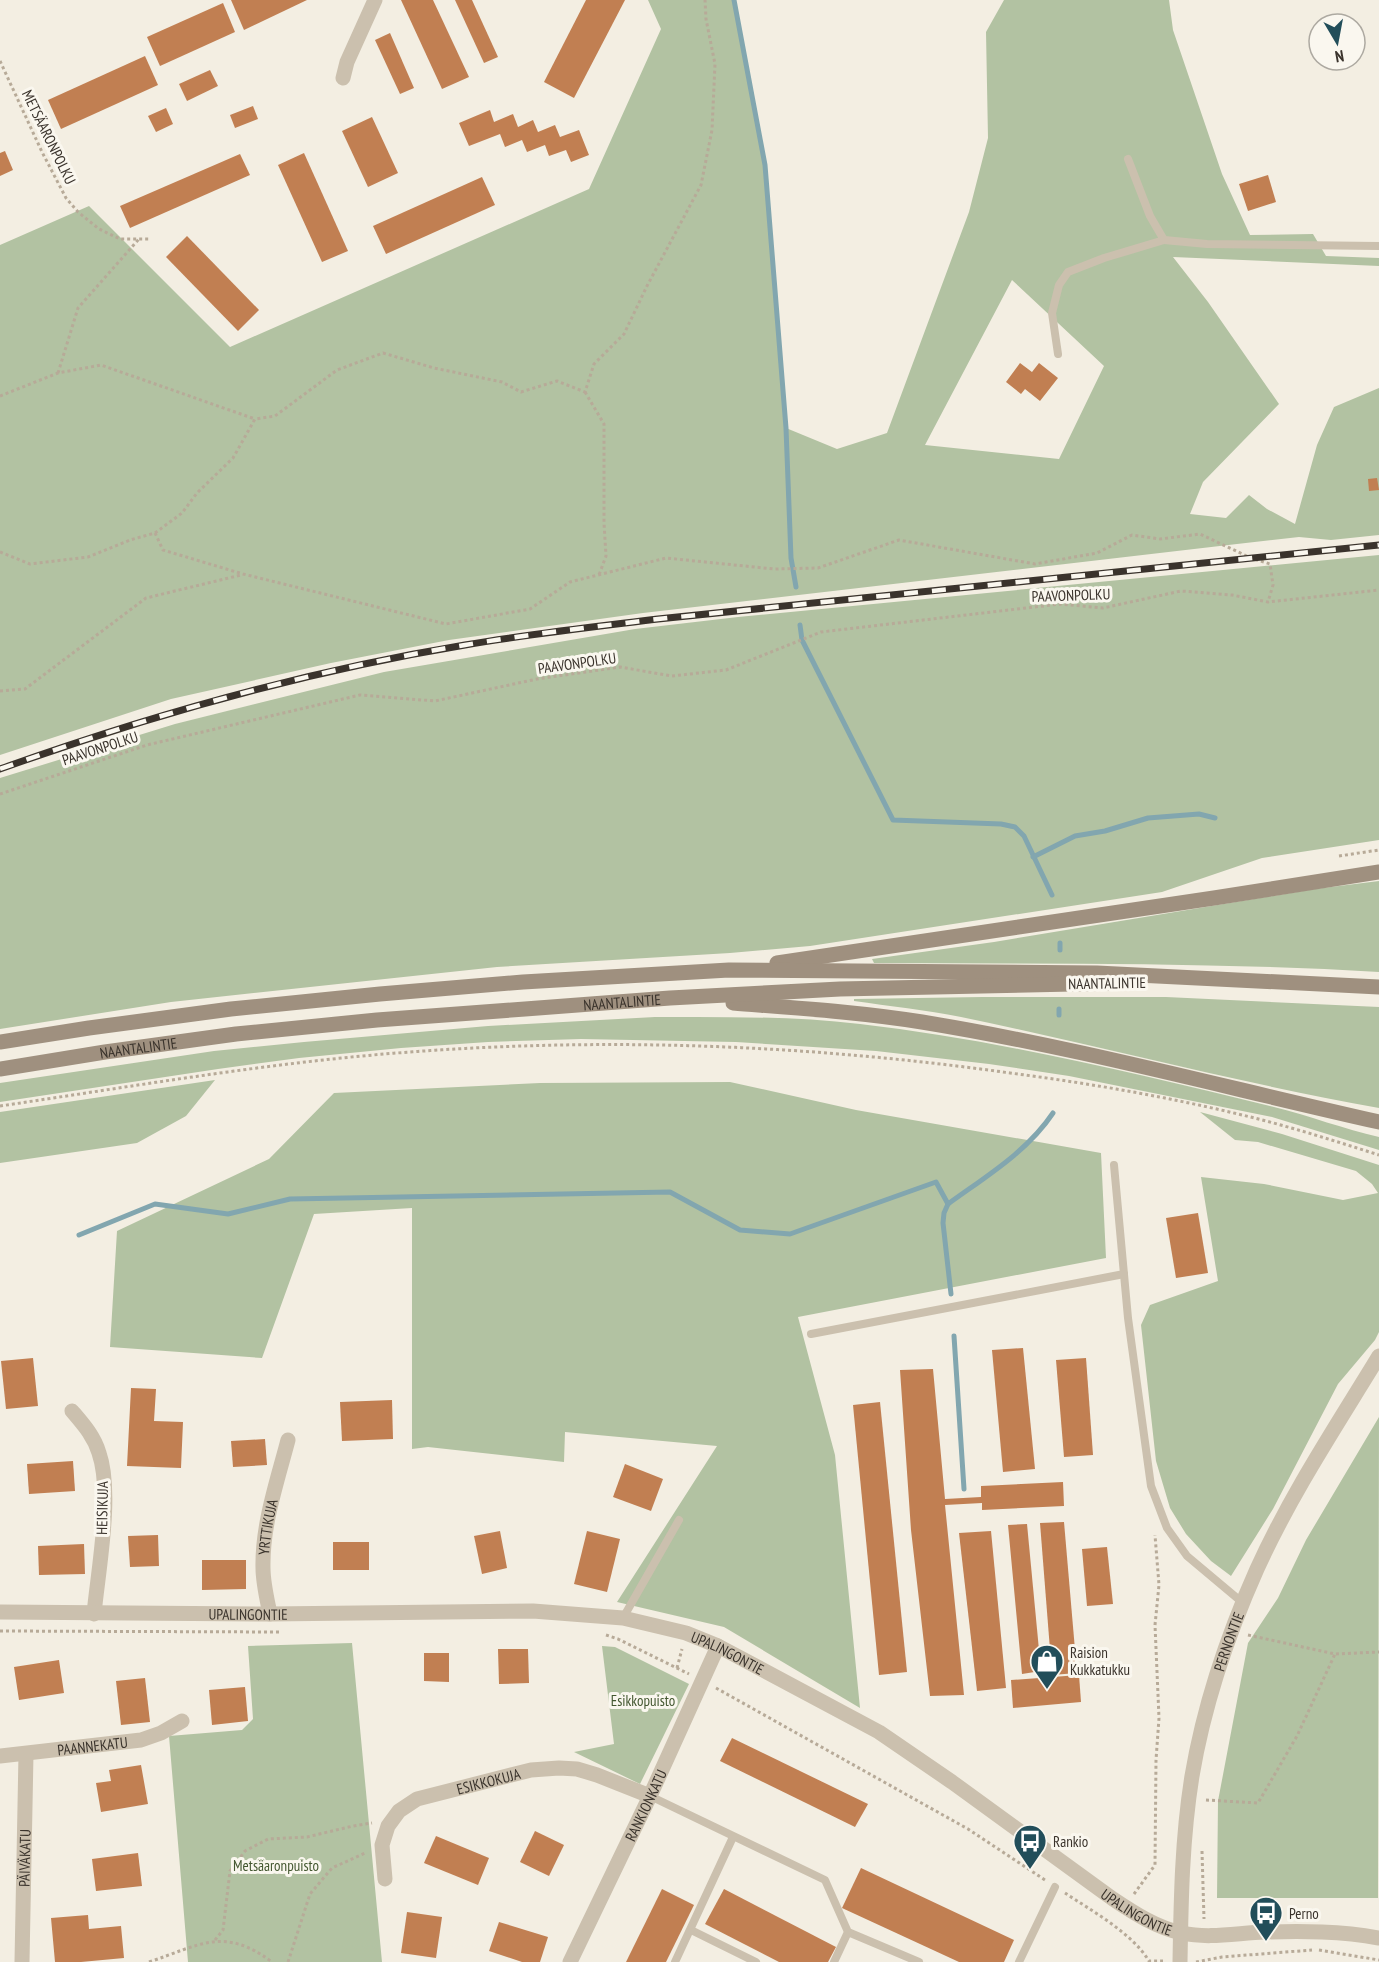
<svg xmlns="http://www.w3.org/2000/svg" width="1379" height="1962" font-family="'PT Sans Narrow',sans-serif">
	<style>
		.green { fill: #b2c2a2; fill-rule: evenodd }
		.lines { fill: none; stroke-linecap: round; stroke-linejoin: round }
		.stream { stroke: #82a6af; stroke-width: 5 }
		.building { fill: #c17f52 }
		.path { stroke: #b7aa98; stroke-width: 3; stroke-dasharray: 3 3; stroke-linecap: butt }
		.service { stroke: #cbc0ae; stroke-width: 8 }
		.minor { stroke: #cbc0ae; stroke-width: 15 }
		.tertiary { stroke: #cbc0ae; stroke-width: 15 }
		.secondary { stroke: #9f907f; stroke-width: 15 }
		.rail-casing { stroke: #3a332c; stroke-width: 7 }
		.rail { stroke: #faf7ef; stroke-width: 4.5; stroke-dasharray: 14; stroke-linecap: butt }
		.labels { text-anchor: middle; dominant-baseline: central; stroke-width: 6; stroke-linejoin: round; paint-order: stroke }
		.street-label { font-size: 15px; fill: #3a332c; stroke: #faf7ef }
		.poi-label { font-size: 15px; fill: #3a332c; stroke: #faf7ef; text-anchor: start }
		.park-label { font-size: 15px; fill: #435730; stroke: #faf7ef }
	</style>
	<rect width="100%" height="100%" fill="#f3eee2"/>
	<g class="green">
		<path d="M648 0H734L765 165 786 428 837 449 887 433 969 212 988 138 986 32 1004 0H1169L1173 30 1222 174 1250 235 1313 234 1326 256 1379 258V266L1173 257 1208 302 1279 404 1203 482 1190 514 1226 518 1249 495 1267 509 1295 524 1317 445 1334 407 1379 388V535L1331 540 1299 537 1237 544 643 613 449 640 331 663 171 699 0 755V245L89 206 230 347 589 189 661 29ZM1012 280 1104 366 1059 459 925 445Z"/>
		<polygon points="1379,555 1379,840 1262,858 1162,892 810,946 730,953 497,967 171,1002 0,1029 0,778 175,724 384,672 635,629 738,617"/>
		<path d="M1379 881V972C1211 962 1042 964 874 963L872 959 994 942 1315 889Z"/>
		<path d="M982 997H1166L1379 1007V1108C1239 1083 1101 1046 961 1017 926 1010 889 1006 854 1001V999Z"/>
		<path d="M655 1017C723 1017 792 1016 860 1024 999 1040 1138 1074 1274 1107 1310 1116 1344 1129 1379 1137V1150L1272 1117 1069 1076 989 1064 876 1051 736 1042 581 1039 488 1042 401 1048 299 1058 218 1069 0 1102V1083L214 1051 304 1042 488 1026Z"/>
		<polygon points="215,1080 186,1116 137,1143 0,1163 0,1112"/>
		<polygon points="730,1082 856,1110 1101,1153 1106,1258 798,1317 835,1455 860,1708 724,1627 617,1602 717,1446 565,1432 564,1462 428,1447 412,1449 412,1208 314,1214 262,1358 110,1347 117,1231 269,1159 334,1093 540,1083"/>
		<polygon points="1200,1112 1282,1134 1379,1165 1379,1332 1375,1340 1338,1384 1273,1509 1231,1576 1211,1561 1186,1534 1170,1508 1156,1461 1141,1325 1150,1305 1218,1281 1201,1177 1264,1184 1343,1200 1378,1193 1372,1184 1356,1171 1258,1142 1235,1140"/>
		<polygon points="1379,1417 1378,1898 1217,1898 1218,1801 1248,1643 1278,1598 1306,1540"/>
		<polygon points="352,1643 382,1962 188,1962 169,1736 242,1730 253,1719 248,1646"/>
		<polygon points="602,1646 615,1647 689,1684 640,1784 574,1752 614,1744"/>
	</g>
	<g class="lines">
		<g class="stream">
			<polyline points="734,0 765,165 786,428 791,558 796,587"/>
			<polyline points="800,625 802,640 893,820 1001,824 1015,827 1024,836 1052,895"/>
			<polyline points="1033,857 1075,836 1105,831 1148,818 1199,814 1215,818"/>
			<polyline points="1060,943 1060,950"/>
			<polyline points="1059,1009 1059,1015"/>
			<polyline points="948,1204 944,1213 943,1223 951,1294"/>
			<path d="M79 1235 155 1204 228 1214 290 1199 670 1192 740 1230 790 1234 936 1182 948 1204C985 1177 1027 1152 1053 1113"/>
			<polyline points="954,1336 964,1489"/>
		</g>
	</g>
	<g class="building">
		<polygon points="231,0 307,0 244,30"/>
		<polygon points="401,0 433,0 469,77 442,89"/>
		<polygon points="455,0 472,0 498,57 484,63"/>
		<polygon points="586,0 625,0 574,98 544,82"/>
		<polygon points="223,3 235,32 160,66 147,37"/>
		<polygon points="390,33 414,88 400,94 375,40"/>
		<polygon points="145,56 158,85 61,129 48,100"/>
		<polygon points="210,70 218,86 187,101 179,84"/>
		<polygon points="253,106 258,119 235,128 230,115"/>
		<polygon points="166,108 173,124 156,132 148,116"/>
		<polygon points="490,110 494,122 513,114 518,127 533,120 538,132 555,125 560,137 579,130 589,155 571,162 566,150 549,156 545,145 527,152 522,140 505,147 500,134 469,146 459,123"/>
		<polygon points="372,117 398,173 368,187 342,131"/>
		<polygon points="5,151 13,170 0,176 0,153"/>
		<polygon points="304,153 348,251 322,262 278,165"/>
		<polygon points="240,154 250,175 130,228 120,206"/>
		<polygon points="1268,175 1276,202 1248,211 1239,184"/>
		<polygon points="482,177 495,205 386,254 373,226"/>
		<polygon points="187,236 259,310 238,331 166,257"/>
		<polygon points="1020,363 1032,372 1039,363 1058,378 1040,401 1025,389 1021,394 1006,382"/>
		<polygon points="1377,478 1379,490 1369,491 1368,479"/>
		<polygon points="1198,1213 1208,1273 1176,1278 1166,1218"/>
		<polygon points="1023,1348 1035,1469 1003,1472 992,1350"/>
		<polygon points="33,1358 38,1406 6,1409 1,1361"/>
		<polygon points="1086,1358 1093,1455 1064,1457 1056,1360"/>
		<polygon points="933,1369 945,1499 981,1497 981,1486 1063,1482 1064,1506 982,1510 982,1503 945,1505 964,1695 930,1696 911,1530 900,1370"/>
		<polygon points="131,1388 156,1389 154,1421 183,1422 181,1468 127,1466"/>
		<polygon points="392,1400 393,1439 342,1441 340,1402"/>
		<polygon points="880,1402 907,1672 879,1675 853,1405"/>
		<polygon points="265,1439 267,1465 233,1467 231,1441"/>
		<polygon points="73,1461 75,1491 29,1494 27,1464"/>
		<polygon points="625,1464 663,1479 651,1511 613,1497"/>
		<polygon points="1064,1522 1077,1673 1052,1675 1040,1523"/>
		<polygon points="1027,1524 1041,1671 1022,1674 1008,1525"/>
		<polygon points="500,1531 507,1568 482,1574 474,1536"/>
		<polygon points="587,1531 620,1539 607,1592 574,1584"/>
		<polygon points="991,1531 1006,1688 977,1691 959,1533"/>
		<polygon points="158,1535 159,1566 130,1567 128,1536"/>
		<rect x="333" y="1542" width="36" height="28"/>
		<polygon points="84,1544 85,1574 39,1575 38,1546"/>
		<polygon points="1107,1547 1113,1604 1087,1606 1082,1549"/>
		<polygon points="202,1560 246,1560 246,1589 202,1590"/>
		<polygon points="498,1649 528,1649 529,1683 499,1684"/>
		<polygon points="424,1653 449,1653 449,1682 424,1681"/>
		<polygon points="59,1660 64,1693 19,1700 14,1667"/>
		<polygon points="1079,1675 1081,1702 1013,1708 1011,1680"/>
		<polygon points="145,1678 150,1722 121,1725 116,1681"/>
		<polygon points="245,1687 248,1721 212,1725 209,1690"/>
		<polygon points="732,1738 868,1804 855,1827 720,1761"/>
		<polygon points="141,1765 148,1804 101,1812 96,1783 111,1781 109,1770"/>
		<polygon points="535,1831 564,1845 549,1876 520,1862"/>
		<polygon points="436,1836 489,1858 478,1885 424,1863"/>
		<polygon points="138,1853 142,1886 96,1891 92,1859"/>
		<polygon points="861,1868 1014,1940 1004,1962 959,1962 842,1908"/>
		<polygon points="662,1889 694,1905 666,1962 626,1962"/>
		<polygon points="724,1889 836,1947 828,1962 779,1962 705,1924"/>
		<polygon points="407,1912 442,1917 436,1958 401,1953"/>
		<polygon points="88,1915 89,1929 121,1926 124,1958 81,1962 55,1962 51,1918"/>
		<polygon points="499,1922 548,1937 540,1962 522,1962 489,1951"/>
	</g>
	<g class="lines">
		<g class="path">
			<polyline points="0,61 42,152 66,198 78,212 99,229 120,239 150,239"/>
			<polyline points="58,373 78,308 139,239"/>
			<polyline points="585,392 604,424 604,523 606,556 599,575"/>
			<polyline points="0,396 58,373 101,365 255,419"/>
			<polyline points="155,533 163,550 243,574 446,624 530,609 570,582 666,558 774,569 818,568 899,540 1035,564 1097,553 1132,535 1160,539 1200,534 1251,558 1270,564 1273,585 1268,602"/>
			<polyline points="0,552 30,564 88,557 130,540 155,533 182,513 197,493 233,458 255,419 275,416 337,370 383,353 434,368 502,382 521,392 557,381 585,392 594,364 624,334 647,286 701,185 712,130 715,64 706,19 705,0"/>
			<polyline points="0,691 25,689 146,598 241,575"/>
			<polyline points="0,794 147,745 360,695 435,701 537,679 620,667 672,676 726,670 821,632 1060,604 1103,608 1181,591 1232,595 1268,602 1379,590"/>
			<polyline points="1339,856 1379,850"/>
			<path d="M0 1106C136 1086 272 1062 410 1052 610 1037 812 1045 1010 1073 1087 1083 1163 1096 1238 1114 1285 1125 1332 1140 1379 1155"/>
			<polyline points="0,1631 279,1632"/>
			<polyline points="606,1635 618,1639 689,1674"/>
			<polyline points="1248,1635 1335,1654 1379,1652"/>
			<polyline points="677,1668 682,1649"/>
			<polyline points="716,1688 968,1829 1045,1880"/>
			<polyline points="1206,1800 1258,1803 1297,1736 1335,1654"/>
			<polyline points="1202,1851 1204,1919"/>
			<path d="M1065 1893C1092 1911 1132 1933 1149 1961H1163"/>
			<polyline points="1134,1894 1155,1865 1156,1760 1159,1718 1155,1625 1159,1585 1155,1535"/>
			<polyline points="215,1940 223,1930 230,1871 245,1851 268,1839 307,1837 353,1826 372,1823"/>
			<polyline points="1319,1950 1379,1960"/>
			<path d="M149 1962C200 1945 224 1926 272 1962"/>
			<polyline points="288,1962 310,1894 332,1868 365,1853"/>
			<polyline points="1196,1962 1222,1957 1312,1950"/>
		</g>
		<g class="service">
			<polyline points="1128,159 1150,216 1164,240 1207,244 1379,246"/>
			<polyline points="1058,354 1052,313 1059,285 1068,272 1104,258 1164,240"/>
			<polyline points="1114,1165 1128,1318 1151,1486 1167,1528 1187,1556 1243,1603"/>
			<polyline points="811,1334 1124,1274"/>
			<polyline points="623,1618 679,1520"/>
			<polyline points="650,1796 825,1880 848,1932 919,1962"/>
			<polyline points="691,1930 756,1962"/>
			<polyline points="675,1962 733,1837"/>
			<polyline points="834,1962 848,1932"/>
			<polyline points="1019,1962 1055,1887"/>
		</g>
		<g class="minor">
			<polyline points="343,78 347,62 375,0"/>
			<path d="M72 1411C83 1424 94 1436 99 1453 113 1493 98 1571 94 1614"/>
			<path id="s1" d="M270 1614C267 1599 263 1583 263 1568 262 1525 277 1482 288 1440"/>
			<path id="s2" d="M0 1756 141 1740 161 1733 182 1721"/>
			<path id="s3" d="M385 1879 382 1845 388 1826 399 1811 417 1799 531 1770 559 1768 577 1769 597 1775 650 1796"/>
			<path id="s4" d="M22 1962 26 1754"/>
			<path id="s5" d="M570 1962 650 1796 718 1646"/>
		</g>
		<g class="tertiary">
			<path id="s6" d="M0 1612 270 1614 533 1611 623 1618 686 1633 718 1646 879 1732 952 1782 1113 1899C1134 1913 1157 1928 1182 1933 1209 1939 1237 1933 1265 1932 1303 1931 1341 1931 1379 1938"/>
			<path id="s7" d="M1180 1962C1181 1900 1182 1838 1192 1776 1204 1705 1228 1634 1257 1569 1291 1494 1337 1425 1379 1356"/>
		</g>
		<g class="secondary">
			<polyline points="777,963 1214,898 1379,872"/>
			<path d="M733 1003C796 1008 860 1012 922 1022 1076 1047 1227 1088 1379 1122"/>
			<polyline points="0,1042 89,1028 231,1009 380,994 523,982 729,970 1097,973 1379,987"/>
			<path id="s8" d="M0 1069 105 1052 236 1034 377 1020 525 1009 670 998 840 989 1120 983"/>
		</g>
		<defs>
			<path id="rail" d="M0 769C151 715 307 671 465 645 529 634 593 627 658 619L1379 545"/>
		</defs>
		<use href="#rail" class="rail-casing"/>
		<use href="#rail" class="rail"/>
	</g>
	<defs>
		<symbol id="shop-pin" viewBox="-11 -11 22 30"><path d="M0 17L-7.5 6A9.5 9.5 0 1 1 7.5 6Z" fill="#224e5a" stroke="#faf7ef"/><path d="M-5-2.5h2.3a2.7 3.5 0 0 1 5.4 0H5L5.5 6h-11ZM-1.5-2.5h3a1.5 2.3 0 0 0-3 0Z" fill="#fff"/></symbol>
		<symbol id="bus-pin" viewBox="-11 -11 22 30"><path d="M0 17L-7.5 6A9.5 9.5 0 1 1 7.5 6Z" fill="#224e5a" stroke="#faf7ef"/><path d="M-5-6H5V4H4V6H2V4H-2V6H-4V4H-5ZM-3.5-4V0h7V-4ZM-3.5 1.2v1.5H-2V1.2ZM2 1.2v1.5H3.5V1.2Z" fill="#fff"/></symbol>
	</defs>
	<g fill-rule="evenodd">
		<use href="#shop-pin" x="1028" y="1642" width="38" height="52"/>
		<use href="#bus-pin" x="1011" y="1822" width="38" height="52"/>
		<use href="#bus-pin" x="1247" y="1894" width="38" height="52"/>
	</g>
	<g class="labels">
		<g class="street-label">
			<text transform="translate(49 137) rotate(64)">METSÄARONPOLKU</text>
			<text transform="translate(1071 595) rotate(-2)">PAAVONPOLKU</text>
			<text transform="translate(577 663) rotate(-8)">PAAVONPOLKU</text>
			<text transform="translate(100 748) rotate(-18)">PAAVONPOLKU</text>
			<text transform="translate(1107 983) rotate(-1)">NAANTALINTIE</text>
			<text stroke="none"><textPath href="#s8" startOffset="626">NAANTALINTIE</textPath></text>
			<text stroke="none"><textPath href="#s8" startOffset="140">NAANTALINTIE</textPath></text>
			<text transform="translate(102 1508) rotate(-89)">HEISIKUJA</text>
			<text stroke="none"><textPath href="#s1" startOffset="88">YRTTIKUJA</textPath></text>
			<text stroke="none"><textPath href="#s6" startOffset="248">UPALINGONTIE</textPath></text>
			<text stroke="none"><textPath href="#s7" startOffset="326">PERNONTIE</textPath></text>
			<text stroke="none"><textPath href="#s6" startOffset="734">UPALINGONTIE</textPath></text>
			<text stroke="none"><textPath href="#s2" startOffset="93">PAANNEKATU</textPath></text>
			<text stroke="none"><textPath href="#s3" startOffset="168">ESIKKOKUJA</textPath></text>
			<text stroke="none"><textPath href="#s5" startOffset="174">RANKIONKATU</textPath></text>
			<text stroke="none"><textPath href="#s4" startOffset="104">PÄIVÄKATU</textPath></text>
			<text stroke="none"><textPath href="#s6" startOffset="1220">UPALINGONTIE</textPath></text>
		</g>
		<g class="poi-label">
			<text x="1070" y="1652">Raision<tspan x="1070" dy="17">Kukkatukku</tspan></text>
			<text x="1053" y="1841">Rankio</text>
			<text x="1289" y="1913">Perno</text>
		</g>
		<g class="park-label">
			<text x="643" y="1700">Esikkopuisto</text>
			<text x="276" y="1865">Metsäaronpuisto</text>
		</g>
	</g>
	<g transform="translate(1337 42) rotate(170)"><circle r="28" fill="#faf7ef" stroke="#ada9a1" stroke-width="1.5"/>
	<path d="M0-4.5L10 22L0 15L-10 22Z" fill="#224e5a"/>
	<text y="-9" font-size="16" font-weight="bold" text-anchor="middle" fill="#3a332c">N</text>
	</g>
</svg>
